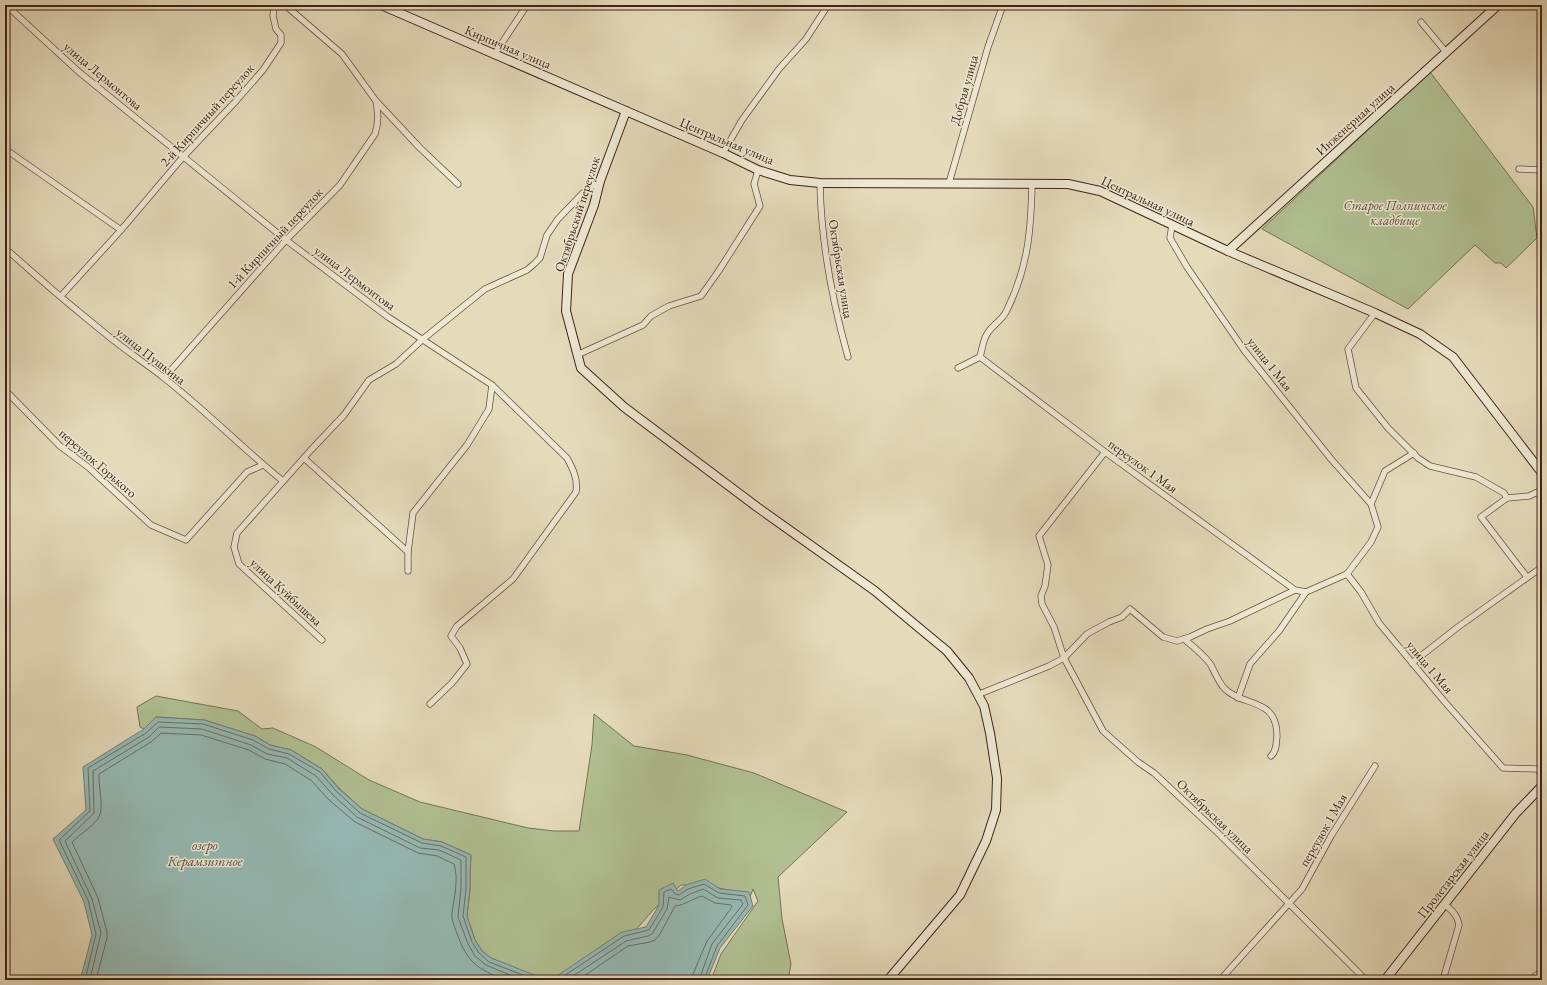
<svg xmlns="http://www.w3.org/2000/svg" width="1547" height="985" font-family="'EB Garamond',serif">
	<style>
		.green { fill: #b1c193; stroke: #787255 }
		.water { fill: #96bab5; stroke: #737e76 }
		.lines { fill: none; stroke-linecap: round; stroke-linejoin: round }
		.shore { stroke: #6a6e66; stroke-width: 1 }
		.street-casing { stroke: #685140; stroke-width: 7 }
		.secondary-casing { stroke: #3f2317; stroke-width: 10 }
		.street { stroke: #eee8d3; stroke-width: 5.5 }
		.secondary { stroke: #eee8d3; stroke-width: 8 }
		.labels { text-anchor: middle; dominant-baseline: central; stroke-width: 3; stroke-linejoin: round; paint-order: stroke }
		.street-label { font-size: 13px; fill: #3f2317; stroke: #eee8d3 }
		.park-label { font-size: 13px; font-style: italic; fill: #5c4a36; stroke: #eee8d3 }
		.water-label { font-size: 14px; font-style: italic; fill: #55493e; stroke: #eee8d3 }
	</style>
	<rect width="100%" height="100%" fill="#e5dbbb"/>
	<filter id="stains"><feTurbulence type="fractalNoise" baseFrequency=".005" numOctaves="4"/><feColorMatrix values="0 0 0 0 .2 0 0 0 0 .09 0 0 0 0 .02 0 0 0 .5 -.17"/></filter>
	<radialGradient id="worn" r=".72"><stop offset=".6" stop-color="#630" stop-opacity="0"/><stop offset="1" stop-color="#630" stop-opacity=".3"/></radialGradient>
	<g class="green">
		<polygon points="1430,72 1533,207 1537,238 1506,268 1501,263 1495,263 1475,245 1408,309 1262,229"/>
		<polygon points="156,696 238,711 262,729 273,728 316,747 369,780 420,802 528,828 554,831 579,831 592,745 594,714 634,746 687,755 754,773 847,812 778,877 782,919 791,964 788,980 711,980 721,954 758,901 753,889 748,902 728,890 705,885 681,885 654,909 621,947 554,980 526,974 491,958 482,951 475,940 467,916 470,889 470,871 471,855 442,842 423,839 362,809 339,788 322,769 291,750 270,745 255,736 204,720 156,717 144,729 140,727 137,707"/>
	</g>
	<g class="water">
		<polygon points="156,717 204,720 255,736 270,745 291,750 322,769 339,789 362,809 423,839 442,842 471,855 470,871 470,889 467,916 475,940 482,951 491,958 547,980 83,980 81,977 92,935 84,902 53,839 86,810 83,767 144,729"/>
		<polygon points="705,879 720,889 749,892 753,906 720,948 707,980 551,980 622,932 646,927 659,905 659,890 673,883 678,891 686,885"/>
	</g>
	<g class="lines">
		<g class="shore">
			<polyline points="86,980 86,976 96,934 88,900 59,840 90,811 88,768 146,733 158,722 203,724 253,740 269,749 289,754 320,772 336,791 360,813 422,843 441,846 466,857 466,889 463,916 472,942 479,953 489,962 536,980"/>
			<polyline points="91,980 91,975 101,933 92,899 65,841 94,813 93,771 149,737 159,727 202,729 251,745 267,754 287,758 316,776 333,795 357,817 420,848 439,850 461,860 461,888 458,917 468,944 475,956 486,965 522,980"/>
			<path d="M97 980V976L107 938V932L98 898 72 842C80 834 91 828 98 819 105 808 98 787 99 774L151 742 161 733 201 735 249 750 265 759 285 764 312 781 328 799 355 822 418 853 437 856 454 864C459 879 454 898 452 913 451 920 455 927 457 934 468 963 477 969 506 980"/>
			<polyline points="558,980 624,936 649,930 663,907 664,892 671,889 675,894 679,895 688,889 704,884 719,893 745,896 748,905 717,946 704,980"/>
			<polyline points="567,980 626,941 648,936 652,934 667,909 669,897 680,900 690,894 703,889 718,898 741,900 743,904 712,944 699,980"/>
			<path d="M578 980 628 946 650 942 655 940 660 934 675 906C685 905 692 899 702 896L715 903 731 905 732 907 707 941 693 974V980"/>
		</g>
		<defs>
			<g id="street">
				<path d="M6 5 79 72 286 240 388 317 492 385 567 458C573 469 578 479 576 492L513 579 457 626 451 636 460 648 467 664 452 683 430 704"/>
				<polyline points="285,5 342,54 376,101 420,148 458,184"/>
				<polyline points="1421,22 1446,52"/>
				<polyline points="494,55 527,5"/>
				<polyline points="5,149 121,230"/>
				<polyline points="723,153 742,120 779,69 806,39 828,5"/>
				<polyline points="1519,169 1542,170"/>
				<path d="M820 183C821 242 832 300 848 357"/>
				<polyline points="949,183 988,47 1003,5"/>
				<polyline points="1172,225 1170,238 1187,267 1244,350 1331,459 1371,504"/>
				<path d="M5 248C38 278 72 307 107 335 125 350 145 363 163 377 205 410 242 448 283 481"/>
				<polyline points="61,296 121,230 183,157 236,101 263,70 281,43 281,35 276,29 273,16 274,5"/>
				<polyline points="1375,313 1348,349 1356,388 1388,428 1418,458 1430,466 1476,477 1504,493 1507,498"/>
				<polyline points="577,355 643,325 651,316 669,306 701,296 718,272 760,206 754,184 758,170"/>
				<polyline points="980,357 1105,452 1295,590"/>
				<path d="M958 368 980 357C982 350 983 340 987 334 992 325 1003 320 1007 310 1028 267 1031 231 1032 184"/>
				<path d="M164 378 286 240 340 185 375 134C379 122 378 113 376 101"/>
				<polyline points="5,390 60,446 88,467 151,525 186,540 247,472 263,465"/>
				<polyline points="1105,452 1039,536 1048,565 1045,586 1041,596 1042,604 1054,627 1064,658 1103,731 1138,762 1154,773 1218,833 1366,980"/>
				<polyline points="304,458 408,552 408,571"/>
				<polyline points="408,552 413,513 467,445 489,409 492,385"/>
				<polyline points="1347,574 1361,592 1379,623 1444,701 1503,768 1537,769 1542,773"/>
				<polyline points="1527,577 1481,517 1507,498 1529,496 1542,490"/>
				<path d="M1184 639C1194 647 1204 655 1211 665 1215 673 1219 683 1225 689 1243 707 1277 697 1277 736 1276 743 1277 751 1271 756"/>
				<polyline points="322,640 239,564 234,547 237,533 310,451 344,415 369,380 396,364 423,339 485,289 527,270 534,264 540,258 547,235 558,219 583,193 600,181"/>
				<polyline points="1412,663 1458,627 1542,567"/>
				<polyline points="977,695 1049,666 1064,658 1087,634 1109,622 1122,617 1130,609 1163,637 1177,641 1190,637 1207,629 1230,621 1295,590 1306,592 1347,574 1371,542 1378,527 1371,504 1385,471 1414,453"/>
				<polyline points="1238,698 1250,664 1279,631 1306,592"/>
				<polyline points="1220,980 1302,889 1331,836 1375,766"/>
				<path d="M1443 980 1459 925C1457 915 1453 911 1444 904"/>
				<polyline points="1535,980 1535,976 1542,972"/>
			</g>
			<g id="secondary">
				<polyline points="381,5 723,153 758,170 790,180 820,183 1068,184 1100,191 1228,251 1375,313 1420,334 1453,357 1542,473"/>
				<polyline points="626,111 600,181 594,205 568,274 566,311 581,368 624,407 757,507 875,591 906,617 947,651 969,678 984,706 990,733 997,778 996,810 986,841 960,895 888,980"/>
				<polyline points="1228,251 1498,5"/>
				<polyline points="1385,980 1516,813 1542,786"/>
			</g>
		</defs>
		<use href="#street" class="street-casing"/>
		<use href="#secondary" class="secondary-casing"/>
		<use href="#street" class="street"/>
		<use href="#secondary" class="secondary"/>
	</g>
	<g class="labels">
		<g class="street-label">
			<text transform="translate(508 47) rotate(23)">Кирпичная улица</text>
			<text transform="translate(103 76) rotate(40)">улица Лермонтова</text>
			<text transform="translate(964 90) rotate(-74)">Добрая улица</text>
			<text transform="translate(207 115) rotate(-48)">2-й Кирпичный переулок</text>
			<text transform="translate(1355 119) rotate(-42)">Инженерная улица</text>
			<text transform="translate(727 141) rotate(23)">Центральная улица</text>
			<text transform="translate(1148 201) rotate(25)">Центральная улица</text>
			<text transform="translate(577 214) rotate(-72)">Октябрьский переулок</text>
			<text transform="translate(275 238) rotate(-47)">1-й Кирпичный переулок</text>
			<text transform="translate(841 269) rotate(81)">Октябрьская улица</text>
			<text transform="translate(355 278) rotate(37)">улица Лермонтова</text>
			<text transform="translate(151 356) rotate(38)">улица Пушкина</text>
			<text transform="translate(1270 364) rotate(52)">улица 1 Мая</text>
			<text transform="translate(98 463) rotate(41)">переулок Горького</text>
			<text transform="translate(1143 466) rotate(36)">переулок 1 Мая</text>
			<text transform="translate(286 592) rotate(43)">улица Куйбышева</text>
			<text transform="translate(1430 667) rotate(50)">улица 1 Мая</text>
			<text transform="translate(1215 816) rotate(44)">Октябрьская улица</text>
			<text transform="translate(1323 830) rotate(-60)">переулок 1 Мая</text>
			<text transform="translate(1453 874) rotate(-52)">Пролетарская улица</text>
		</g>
		<g class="park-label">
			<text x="1395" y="205">Старое Полпинское<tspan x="1395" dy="15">кладбище</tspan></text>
		</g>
		<g class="water-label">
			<text x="205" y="845">озеро<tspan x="205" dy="16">Керамзитное</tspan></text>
		</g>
	</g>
	<rect width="1547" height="985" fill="none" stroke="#e5dbbb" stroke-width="20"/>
	<rect x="6" y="6" width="1535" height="973" fill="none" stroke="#3f2317" stroke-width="2"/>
	<rect x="10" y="10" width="1527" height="965" fill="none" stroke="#3f2317"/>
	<rect width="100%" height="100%" filter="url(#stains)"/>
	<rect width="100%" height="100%" fill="url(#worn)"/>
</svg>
